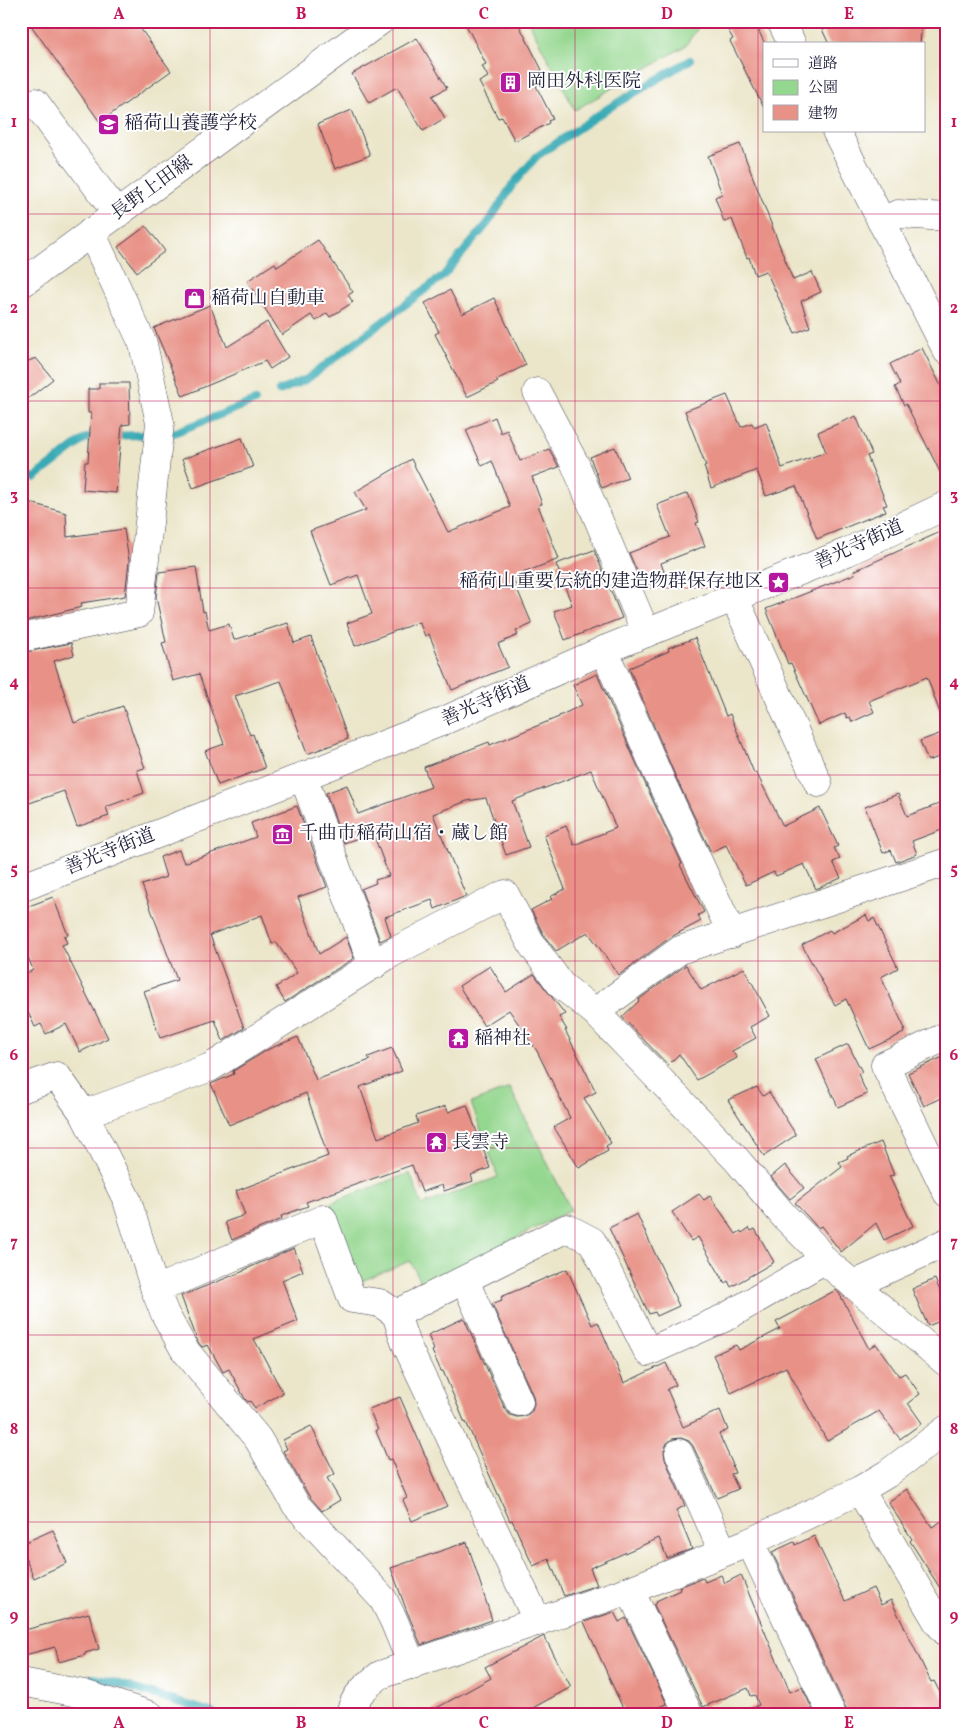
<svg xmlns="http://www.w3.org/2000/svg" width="968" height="1736" font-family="Vollkorn,'Noto Serif JP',serif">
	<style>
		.green { fill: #94d78f; stroke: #5b7c65 }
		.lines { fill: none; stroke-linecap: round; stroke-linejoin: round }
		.stream { stroke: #39aab5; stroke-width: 8 }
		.building { fill: #e89186 }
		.minor-casing { stroke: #403f50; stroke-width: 29 }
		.tertiary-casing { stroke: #403f50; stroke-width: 29 }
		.primary-casing { stroke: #403f50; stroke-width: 29 }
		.minor { stroke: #fff; stroke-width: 28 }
		.tertiary { stroke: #fff; stroke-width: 28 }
		.primary { stroke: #fff; stroke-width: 28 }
		.grid { fill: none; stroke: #c2185b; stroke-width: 1; stroke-opacity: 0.55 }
		.labels { text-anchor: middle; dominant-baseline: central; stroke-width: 4; stroke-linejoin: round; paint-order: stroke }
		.poi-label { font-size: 19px; fill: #22223b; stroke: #fff; text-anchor: start }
		.street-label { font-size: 19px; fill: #22223b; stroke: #fff }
		.neatline { fill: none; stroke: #c2185b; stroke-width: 2 }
		.grid-label { font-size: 16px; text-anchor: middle; font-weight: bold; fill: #c2185b }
	</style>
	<rect width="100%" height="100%" fill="#fff"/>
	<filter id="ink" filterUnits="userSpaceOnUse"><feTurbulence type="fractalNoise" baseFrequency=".02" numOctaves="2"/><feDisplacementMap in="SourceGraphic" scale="10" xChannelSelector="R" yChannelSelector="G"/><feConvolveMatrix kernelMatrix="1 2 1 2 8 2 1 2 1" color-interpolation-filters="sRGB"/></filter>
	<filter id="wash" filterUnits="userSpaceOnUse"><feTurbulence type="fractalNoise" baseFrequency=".0096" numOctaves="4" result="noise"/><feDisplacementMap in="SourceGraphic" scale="20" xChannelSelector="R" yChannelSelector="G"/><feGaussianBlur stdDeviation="1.12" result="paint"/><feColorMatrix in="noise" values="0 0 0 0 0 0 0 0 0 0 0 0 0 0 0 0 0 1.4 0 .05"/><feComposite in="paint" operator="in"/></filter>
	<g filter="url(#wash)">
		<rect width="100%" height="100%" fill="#ebe6ca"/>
		<g class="green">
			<polygon points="528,21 703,21 685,46 575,110"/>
			<polygon points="510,1088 571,1210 423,1285 410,1261 359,1282 330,1203 410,1173 422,1205 498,1177 471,1103"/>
		</g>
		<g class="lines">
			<g class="stream">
				<polyline points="279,391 307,379 443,276 488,223 513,184 537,156 607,109 690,60"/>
				<polyline points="111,436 171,434 255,401"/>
				<polyline points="21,474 34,478 86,438 99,437"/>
				<polyline points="93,1678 116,1683 211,1712 215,1715"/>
			</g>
		</g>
		<g id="blocks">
			<g class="building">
				<polygon points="28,21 135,21 171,71 100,122"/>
				<polygon points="464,21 517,21 542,70 534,75 539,84 536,86 553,119 548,121 549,123 515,141 502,117 498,118 479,82 488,77 482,66 486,64"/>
				<polygon points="723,21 754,21 764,42 764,108 730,41 733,39"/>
				<polygon points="818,21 922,21 920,44 829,44"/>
				<polygon points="417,38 447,88 432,96 445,118 423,131 397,87 369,103 352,74"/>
				<polygon points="352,110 370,155 335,169 318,124"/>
				<polygon points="740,144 793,280 812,272 821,292 801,301 810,327 795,333 766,271 755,275 749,257 747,258 732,219 724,222 715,197 722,194 708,156"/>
				<polygon points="146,226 165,251 137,272 118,247"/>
				<polygon points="318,240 353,292 348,295 353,302 330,317 327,313 316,321 311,315 282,335 247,281 275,263 277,267"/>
				<polygon points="450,290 462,314 494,298 526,365 496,380 498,382 467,397 435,334 439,332 425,303"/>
				<polygon points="210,305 227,347 267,322 288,357 270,369 265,361 183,396 154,328"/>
				<polygon points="922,348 947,398 947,486 906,404 904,405 895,387 900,384 890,364"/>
				<polygon points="36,358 53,379 21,404 21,364"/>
				<polygon points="99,383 129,383 130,424 122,425 116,493 83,490 85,462 88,462 91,413 88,413 88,389 99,389"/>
				<polygon points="727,395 741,427 752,423 754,427 766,422 782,468 826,452 818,432 856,416 872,454 867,456 887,505 883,506 886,511 817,539 796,486 766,496 757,470 711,488 704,466 706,466 685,411"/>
				<polygon points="495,417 501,433 507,430 520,461 549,449 559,467 532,477 542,504 538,505 559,559 512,577 532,624 516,631 518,635 498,644 508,667 452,690 429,634 425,636 419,622 355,646 347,623 372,614 358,575 331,585 310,531 366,510 355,492 411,459 448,532 510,507 492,461 482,466 466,430"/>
				<polygon points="242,438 253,467 193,488 182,459"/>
				<polygon points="615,447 628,478 602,488 590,457"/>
				<polygon points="688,493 699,522 696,523 705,546 661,563 666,578 644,587 629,553 670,537 657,505"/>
				<polygon points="21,500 66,513 67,537 124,529 129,561 125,596 81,603 82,607 21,622"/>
				<polygon points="947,529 947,724 944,724 927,677 869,701 874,712 852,722 850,717 847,718 845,713 819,725 791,663 788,664 766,609 855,574 854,571"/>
				<polygon points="594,550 622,618 565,640 554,611 572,605 556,564"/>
				<polygon points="196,567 203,612 205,611 209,630 229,624 234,640 288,623 294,643 311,637 348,739 307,754 281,681 235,696 250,735 253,734 265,768 218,785 205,751 224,744 199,674 173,681 162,643 166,642 156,597 159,572"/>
				<polygon points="695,638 726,716 730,714 754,773 756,772 783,826 820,808 838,846 834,848 840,859 833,862 841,878 816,889 804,864 776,876 774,872 746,885 726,845 711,852 677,780 629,668 669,651 668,648"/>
				<polygon points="71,643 74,655 54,661 74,723 123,706 145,768 137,770 144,793 106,807 109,816 77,827 64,791 21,806 21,653"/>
				<polygon points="597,674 649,792 682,864 680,865 704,912 698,915 701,921 671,937 619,975 588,932 556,951 545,937 531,910 552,899 550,897 565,889 544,835 566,826 574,845 616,828 591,770 512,801 529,847 506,855 486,798 467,801 433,814 466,896 435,909 432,900 385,917 391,936 380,941 361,889 376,883 375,880 389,876 373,833 344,843 326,793 347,785 358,814 431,787 424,767 489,742 490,745 559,717 559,716 582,705 573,685"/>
				<polygon points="947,731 947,754 928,761 920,741"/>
				<polygon points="898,794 907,816 947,801 947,828 912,841 917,854 896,862 891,850 883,853 865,807"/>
				<polygon points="297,806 327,887 298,897 319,954 346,937 354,958 285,1002 276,987 297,973 276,942 272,944 262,915 210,935 244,1028 223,1041 215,1020 160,1038 144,991 177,980 142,885 166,877 160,857 179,850 184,863 256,837 251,823"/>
				<polygon points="53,897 68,935 64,936 67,943 62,945 108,1038 80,1052 66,1024 46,1034 41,1024 35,1027 21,997 21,976 33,970 21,938 21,909"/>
				<polygon points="866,915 869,921 874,918 898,968 881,977 905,1029 903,1029 904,1033 869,1049 846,999 835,1005 802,945 830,930 832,933"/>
				<polygon points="686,965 701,990 744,968 770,1016 750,1027 756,1038 732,1051 737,1058 697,1080 679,1054 668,1065 622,1017 639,1001 638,1000"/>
				<polygon points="490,966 506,992 534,974 565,1014 559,1017 567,1030 565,1030 596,1092 584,1098 611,1143 606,1146 608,1151 579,1168 554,1127 570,1118 537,1051 509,1010 484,1026 459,986"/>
				<polygon points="298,1037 316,1080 370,1060 368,1057 392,1048 402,1071 360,1087 378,1138 418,1123 416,1116 446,1106 448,1112 467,1105 490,1168 471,1175 473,1181 444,1191 442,1185 422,1192 412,1165 306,1202 308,1206 281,1216 282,1219 232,1240 225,1222 245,1215 236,1191 328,1156 306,1093 229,1125 211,1084 234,1074 233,1071 269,1049"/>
				<polygon points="848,1044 862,1072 858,1074 867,1094 838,1107 816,1059"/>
				<polygon points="947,1055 947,1095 924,1106 908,1073"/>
				<polygon points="757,1087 763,1096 769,1092 796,1135 764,1156 728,1100"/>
				<polygon points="881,1142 894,1175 889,1176 913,1226 884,1240 876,1223 841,1252 821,1226 818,1228 795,1203 842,1167 839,1162 848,1158 847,1156"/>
				<polygon points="785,1165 804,1188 790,1199 771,1177"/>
				<polygon points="699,1194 704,1200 710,1196 736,1234 741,1231 742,1233 749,1228 751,1231 755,1229 774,1262 731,1287 728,1281 725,1283 698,1237 691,1241 672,1212"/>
				<polygon points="637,1214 679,1306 657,1316 655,1312 649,1314 609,1228"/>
				<polygon points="294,1248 303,1271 282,1280 298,1321 254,1339 283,1393 255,1408 250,1401 248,1402 245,1399 229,1369 223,1372 208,1345 202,1347 198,1342 181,1296 244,1271 244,1270"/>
				<polygon points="567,1269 592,1325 598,1322 624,1383 666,1363 676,1385 667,1389 683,1427 720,1410 728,1430 719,1434 733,1465 732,1466 735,1473 731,1474 738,1489 717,1498 693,1446 689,1441 681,1438 672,1439 667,1443 664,1451 665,1459 685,1506 676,1510 692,1549 667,1558 659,1538 590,1568 597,1585 564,1596 549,1559 533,1566 512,1520 510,1521 466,1422 465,1423 443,1371 441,1371 432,1351 434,1350 428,1335 464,1318 505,1409 510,1415 517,1417 526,1416 532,1411 534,1404 533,1396 492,1304 502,1300 501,1297"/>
				<polygon points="935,1279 947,1307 947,1318 928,1326 912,1289"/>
				<polygon points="836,1290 839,1293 869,1349 876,1344 899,1376 905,1373 920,1394 908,1403 922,1423 900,1439 879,1411 827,1441 786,1367 731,1393 713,1355 736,1345 739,1350 780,1329 776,1322"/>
				<polygon points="400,1397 447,1506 412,1521 403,1500 407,1498 391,1459 388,1460 376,1431 378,1430 369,1409"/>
				<polygon points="311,1426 335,1474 327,1478 340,1500 322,1511 309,1496 283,1451 287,1449 283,1440"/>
				<polygon points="907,1489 932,1527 947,1518 947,1599 910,1541 912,1539 888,1502"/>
				<polygon points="53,1530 67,1563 34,1578 21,1548 21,1544"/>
				<polygon points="814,1536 845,1601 873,1588 881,1605 891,1600 931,1682 934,1681 947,1706 947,1715 847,1715 846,1708 772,1552 794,1542 795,1545"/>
				<polygon points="467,1542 492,1620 421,1645 406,1609 391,1568"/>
				<polygon points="721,1575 725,1583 741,1575 790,1692 802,1687 815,1715 737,1715 759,1705 755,1695 751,1696 748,1688 703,1707 654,1605 657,1603 656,1601 680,1590 679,1587 703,1578 705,1582"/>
				<polygon points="614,1612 619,1622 626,1618 667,1704 641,1715 626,1715 584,1622"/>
				<polygon points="89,1613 99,1649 85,1653 85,1655 59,1662 55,1647 21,1656 21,1631"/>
				<polygon points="544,1636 571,1687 520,1715 424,1715 491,1678 485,1667"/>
			</g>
		</g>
	</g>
	<g filter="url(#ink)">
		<use href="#blocks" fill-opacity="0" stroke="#403f50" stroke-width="1"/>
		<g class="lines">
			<defs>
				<g id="minor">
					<polyline points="35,102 117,214"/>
					<polyline points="881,221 898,214 947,217"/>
					<polyline points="537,392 575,464 646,633"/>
					<polyline points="734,597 818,783"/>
					<polyline points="21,638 139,613 160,423 143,344 91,232"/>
					<polyline points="604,650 663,786 732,934"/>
					<polyline points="303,776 367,950 374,965"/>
					<polyline points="595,1012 680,950 947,862"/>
					<polyline points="947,1036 885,1065 947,1193"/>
					<polyline points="21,1089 57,1076 84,1114 211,1067 390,954 505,894 532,945 561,985 595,1012 736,1159 784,1216 812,1244 824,1260 947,1363"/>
					<polyline points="84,1114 127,1200 155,1290 165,1314 184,1349 258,1439 296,1505 383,1599 394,1621 412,1665"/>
					<polyline points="465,1281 519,1402"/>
					<polyline points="853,1285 947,1242"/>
					<polyline points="155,1290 323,1219 352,1299 380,1303 396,1314 567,1228 592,1241 648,1352 724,1318 824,1260"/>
					<polyline points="396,1314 405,1342 538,1622"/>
					<polyline points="679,1453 723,1552"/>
					<polyline points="860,1490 938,1623 947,1633"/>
					<polyline points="750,1542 832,1715"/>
					<polyline points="630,1590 689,1715"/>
					<polyline points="21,1682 84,1694 150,1715"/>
					<path d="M350 1715C353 1696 366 1686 380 1675L630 1590 750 1542 860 1490 887 1474 947 1429"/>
				</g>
				<g id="tertiary">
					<polyline points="781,21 792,44"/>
					<polyline points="836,131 947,351"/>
					<polyline points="21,888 441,722 604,650 847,552 947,505"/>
				</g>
				<polyline id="primary" points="21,284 380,21"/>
			</defs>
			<use href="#minor" class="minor-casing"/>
			<use href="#tertiary" class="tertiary-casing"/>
			<use href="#primary" class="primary-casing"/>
			<use href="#minor" class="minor"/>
			<use href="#tertiary" class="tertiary"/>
			<use href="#primary" class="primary"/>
		</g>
	</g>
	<path class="grid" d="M210 21V1715M393 21V1715M575 21V1715M758 21V1715M21 214H947M21 401H947M21 588H947M21 775H947M21 961H947M21 1148H947M21 1335H947M21 1522H947"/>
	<defs>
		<symbol id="building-square" viewBox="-11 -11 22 22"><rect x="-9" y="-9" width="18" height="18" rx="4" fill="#b5179e" stroke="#fff"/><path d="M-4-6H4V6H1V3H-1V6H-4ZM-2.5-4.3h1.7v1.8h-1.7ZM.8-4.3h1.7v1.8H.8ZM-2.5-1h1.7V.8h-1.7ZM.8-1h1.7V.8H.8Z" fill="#fff"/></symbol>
		<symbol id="school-square" viewBox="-11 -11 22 22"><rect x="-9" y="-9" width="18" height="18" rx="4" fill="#b5179e" stroke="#fff"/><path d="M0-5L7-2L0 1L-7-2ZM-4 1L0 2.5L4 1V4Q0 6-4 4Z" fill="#fff"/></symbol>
		<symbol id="shop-square" viewBox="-11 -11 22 22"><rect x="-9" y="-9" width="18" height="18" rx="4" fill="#b5179e" stroke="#fff"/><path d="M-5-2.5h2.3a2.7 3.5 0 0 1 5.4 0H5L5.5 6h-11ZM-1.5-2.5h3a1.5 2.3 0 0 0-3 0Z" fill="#fff"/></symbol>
		<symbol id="sight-square" viewBox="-11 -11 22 22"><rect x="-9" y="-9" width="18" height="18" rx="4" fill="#b5179e" stroke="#fff"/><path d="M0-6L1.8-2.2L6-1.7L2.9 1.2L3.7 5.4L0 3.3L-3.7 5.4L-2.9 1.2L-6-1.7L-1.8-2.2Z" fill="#fff"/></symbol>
		<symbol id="museum-square" viewBox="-11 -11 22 22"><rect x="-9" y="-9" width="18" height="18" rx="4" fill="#b5179e" stroke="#fff"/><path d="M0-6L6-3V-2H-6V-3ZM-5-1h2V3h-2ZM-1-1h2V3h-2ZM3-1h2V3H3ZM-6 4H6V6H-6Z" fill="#fff"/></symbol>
		<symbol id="temple-square" viewBox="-11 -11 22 22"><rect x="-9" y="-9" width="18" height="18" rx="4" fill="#b5179e" stroke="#fff"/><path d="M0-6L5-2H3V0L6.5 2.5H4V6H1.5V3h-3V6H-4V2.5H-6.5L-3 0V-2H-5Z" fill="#fff"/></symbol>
	</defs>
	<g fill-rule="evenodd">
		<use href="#building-square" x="498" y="70" width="25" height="25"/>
		<use href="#school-square" x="96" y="112" width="25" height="25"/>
		<use href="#shop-square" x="182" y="286" width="25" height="25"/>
		<use href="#sight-square" x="766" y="570" width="25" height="25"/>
		<use href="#museum-square" x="270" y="822" width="25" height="25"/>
		<use href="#temple-square" x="446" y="1026" width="25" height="25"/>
		<use href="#temple-square" x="424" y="1130" width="25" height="25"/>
	</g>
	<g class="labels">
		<g class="poi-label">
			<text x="527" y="82">岡田外科医院</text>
			<text x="124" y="124">稲荷山養護学校</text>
			<text x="211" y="299">稲荷山自動車</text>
			<text x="763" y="582" text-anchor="end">稲荷山重要伝統的建造物群保存地区</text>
			<text x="299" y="834">千曲市稲荷山宿・蔵し館</text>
			<text x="474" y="1039">稲神社</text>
			<text x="452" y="1143">長雲寺</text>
		</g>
		<g class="street-label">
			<text transform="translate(152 188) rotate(-36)">長野上田線</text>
			<text transform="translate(859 545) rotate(-24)">善光寺街道</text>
			<text transform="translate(486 702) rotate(-24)">善光寺街道</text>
			<text transform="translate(110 852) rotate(-22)">善光寺街道</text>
		</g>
	</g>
	<rect width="968" height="1736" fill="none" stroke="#fff" stroke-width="55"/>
	<rect x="763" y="42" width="162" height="90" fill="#ffffff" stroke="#a7a7b1"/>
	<rect x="773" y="59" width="25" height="8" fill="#ffffff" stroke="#a7a7b1"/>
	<text x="808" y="68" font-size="15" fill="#22223b">道路</text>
	<rect x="773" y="80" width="25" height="15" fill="#94d78f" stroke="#a7a7b1"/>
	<text x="808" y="92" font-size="15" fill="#22223b">公園</text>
	<rect x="773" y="105" width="25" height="15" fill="#e89186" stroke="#a7a7b1"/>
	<text x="808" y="118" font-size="15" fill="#22223b">建物</text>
	<rect x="28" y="28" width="912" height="1680" class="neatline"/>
	<g class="grid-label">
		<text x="119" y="19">A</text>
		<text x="301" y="19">B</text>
		<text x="484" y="19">C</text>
		<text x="667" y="19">D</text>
		<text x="849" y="19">E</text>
		<text x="14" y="127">1</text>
		<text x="954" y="127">1</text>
		<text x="14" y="313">2</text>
		<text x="954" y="313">2</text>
		<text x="14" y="500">3</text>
		<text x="954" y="500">3</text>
		<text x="14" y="687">4</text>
		<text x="954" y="687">4</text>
		<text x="14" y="874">5</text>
		<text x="954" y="874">5</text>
		<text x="14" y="1060">6</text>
		<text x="954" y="1060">6</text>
		<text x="14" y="1247">7</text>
		<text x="954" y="1247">7</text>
		<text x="14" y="1434">8</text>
		<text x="954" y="1434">8</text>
		<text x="14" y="1621">9</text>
		<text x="954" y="1621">9</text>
		<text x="119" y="1728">A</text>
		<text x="301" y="1728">B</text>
		<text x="484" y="1728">C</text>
		<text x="667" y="1728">D</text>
		<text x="849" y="1728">E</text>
	</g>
</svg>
